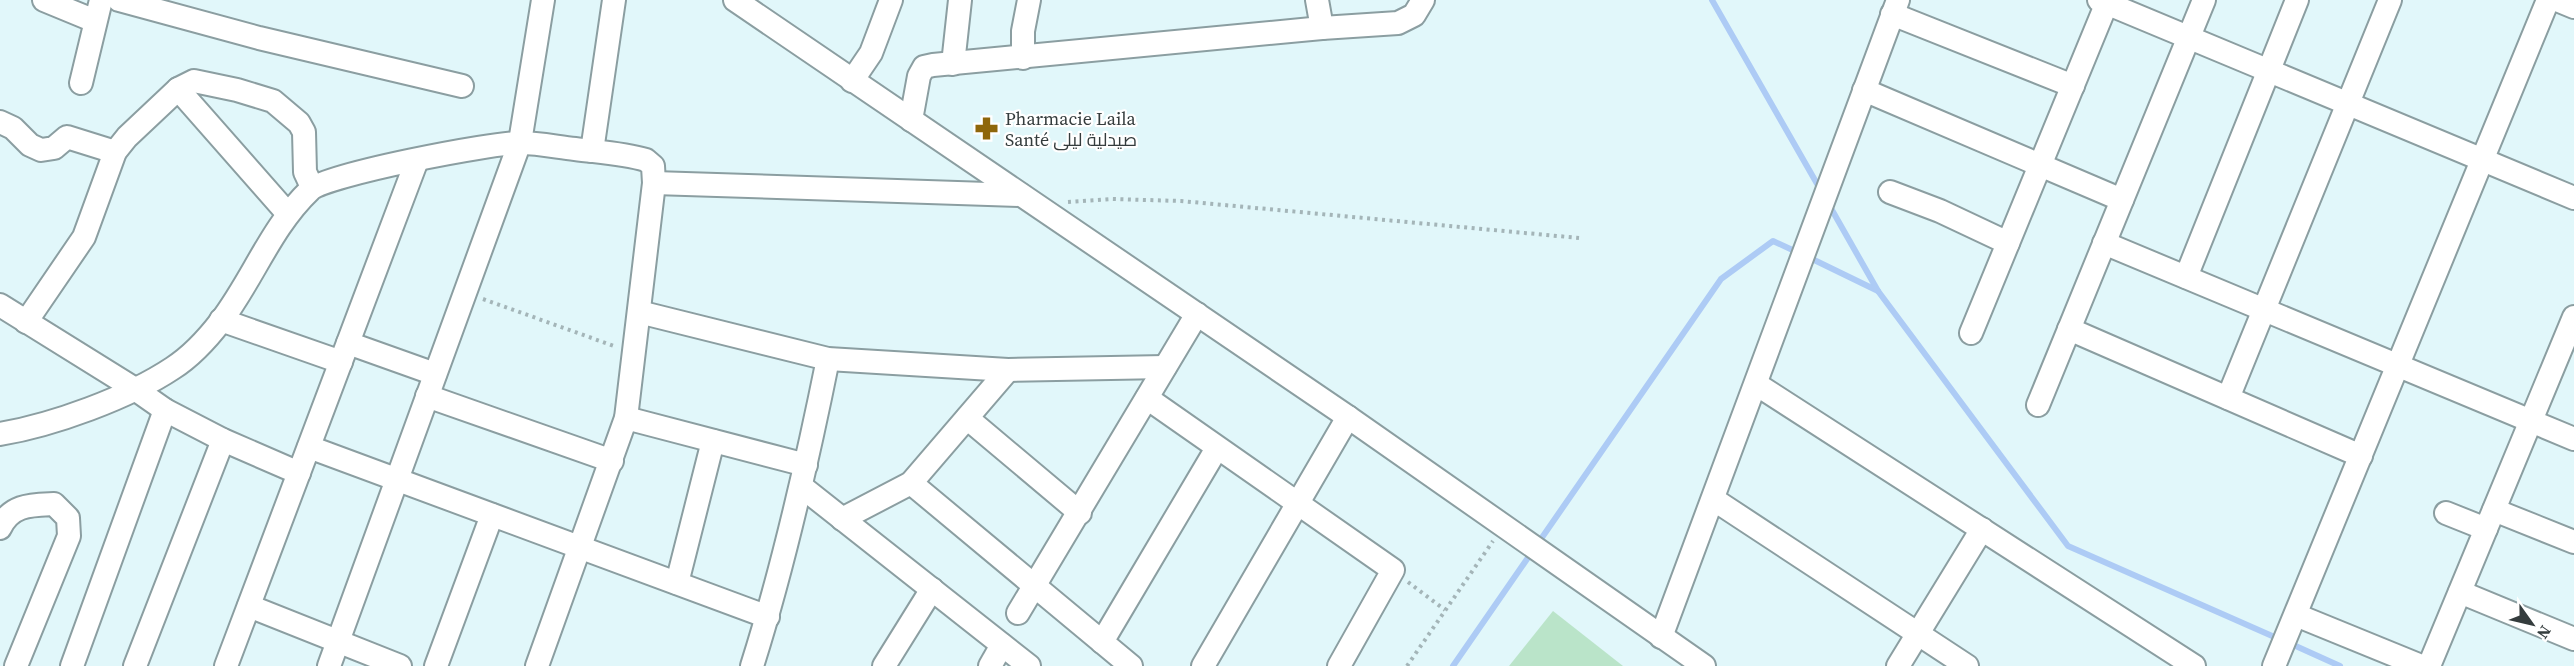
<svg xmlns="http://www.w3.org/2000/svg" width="2574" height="666" font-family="'Source Serif 4',Cairo,serif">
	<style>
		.green { fill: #bae4c9 }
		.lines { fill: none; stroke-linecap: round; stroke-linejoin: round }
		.stream { stroke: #adcbf5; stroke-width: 6 }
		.minor-casing { stroke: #8b9ea1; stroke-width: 26 }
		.path { stroke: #a4b5b8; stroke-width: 4; stroke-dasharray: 3 4.5; stroke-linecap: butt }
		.minor { stroke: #fff; stroke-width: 22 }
		.labels { text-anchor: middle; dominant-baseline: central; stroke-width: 4.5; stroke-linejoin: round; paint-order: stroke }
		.poi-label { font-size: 18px; fill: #343c3d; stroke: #fff; text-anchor: start }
	</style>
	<rect width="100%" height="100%" fill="#e1f7fa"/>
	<polygon class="green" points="1553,611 1623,666 1509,666"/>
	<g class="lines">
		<g class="stream">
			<polyline points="1712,0 1820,189"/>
			<polyline points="1828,203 1878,291 2068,546 2279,639"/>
			<polyline points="1808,257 1878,291"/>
			<polyline points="2289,643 2340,666"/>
			<polyline points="1453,666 1721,279 1773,241 1799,253"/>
		</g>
		<defs>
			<g id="minor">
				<polyline points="44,0 95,21"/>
				<polyline points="119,0 259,38 462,86"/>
				<polyline points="735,0 1348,417 1704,666"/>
				<polyline points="1317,0 1322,28"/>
				<polyline points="2099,0 2574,198"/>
				<polyline points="2557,0 2574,7"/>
				<polyline points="1892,14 2073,86"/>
				<polyline points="1023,58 1023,31 1029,0"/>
				<polyline points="953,64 960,0"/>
				<polyline points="852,81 871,53 891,0"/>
				<polyline points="81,83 101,0"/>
				<polyline points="178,89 288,214"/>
				<polyline points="1864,90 2122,200"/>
				<polyline points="911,120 919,76 924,67 933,65 1322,28 1398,23 1414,15 1423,0"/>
				<polyline points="0,122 13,128 30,145 41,150 54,148 67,137 115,152"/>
				<polyline points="592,151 614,0"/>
				<polyline points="654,183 1021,195"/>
				<polyline points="1890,192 1940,211 2008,243"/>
				<polyline points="2104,243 2574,439"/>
				<polyline points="2186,277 2297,0"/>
				<polyline points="0,305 135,389 165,410 223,440 299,473"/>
				<polyline points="639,312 828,359 1008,370 1165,367"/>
				<polyline points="221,320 341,362"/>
				<polyline points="26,322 84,237 115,152 127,137 178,89 194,81 237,90 273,101 299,123 304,132 305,172 312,187"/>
				<polyline points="2069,329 2361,456"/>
				<polyline points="1971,333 2108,0"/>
				<polyline points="348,343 435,374"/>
				<polyline points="1756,384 2194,666"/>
				<polyline points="427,396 612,461"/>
				<polyline points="1147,398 1393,570 1339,666"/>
				<polyline points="2228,398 2390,0"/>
				<polyline points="2038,405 2204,0"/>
				<polyline points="626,418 806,465"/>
				<polyline points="967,418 1080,513"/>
				<path d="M0 434C53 425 128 398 173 368 190 357 208 338 221 321 253 279 271 227 310 190 324 175 494 142 521 143 538 143 557 147 575 149 598 152 623 153 646 160L653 166 654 183 626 418 537 666"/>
				<polyline points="309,447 768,617"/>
				<polyline points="911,483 1131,666"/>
				<polyline points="802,487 1029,666"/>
				<polyline points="1713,499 1967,666"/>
				<polyline points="2494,510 2574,542"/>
				<polyline points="2446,513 2486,529"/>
				<polyline points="842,519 911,483 1008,370"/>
				<path d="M0 528C11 504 32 505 54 504L68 518 69 536 16 666"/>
				<polyline points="677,583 713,441"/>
				<polyline points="2460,592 2574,639"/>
				<polyline points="249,606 400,666"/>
				<polyline points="1018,613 1197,314"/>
				<polyline points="2296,615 2421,666"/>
				<polyline points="1661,637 1898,0"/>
				<polyline points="1102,642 1217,448"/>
				<polyline points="72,666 165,410"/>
				<polyline points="135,666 223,440"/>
				<polyline points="226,666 417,160"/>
				<polyline points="329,666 520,142 543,0"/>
				<polyline points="436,666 492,515"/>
				<path d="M752 666C784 565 807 463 828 359"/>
				<polyline points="884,666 932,589"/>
				<polyline points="990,666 1002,645"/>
				<polyline points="1203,666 1348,417"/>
				<polyline points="1898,666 1982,529"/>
				<polyline points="2274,666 2548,0"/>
				<polyline points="2429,666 2574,317"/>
			</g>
		</defs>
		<use href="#minor" class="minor-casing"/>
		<g class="path">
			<polyline points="1068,202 1112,199 1181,201 1579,238"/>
			<polyline points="483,299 614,346"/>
			<polyline points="1408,582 1445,610"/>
			<polyline points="1407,666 1493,541"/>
		</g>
		<use href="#minor" class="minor"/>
	</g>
	<defs>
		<symbol id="pharmacy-bare" viewBox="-9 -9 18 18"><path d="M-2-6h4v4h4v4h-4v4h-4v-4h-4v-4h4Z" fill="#8e660a" stroke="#fff" stroke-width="2.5" paint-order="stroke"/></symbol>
	</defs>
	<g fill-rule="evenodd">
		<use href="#pharmacy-bare" x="970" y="112" width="33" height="33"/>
	</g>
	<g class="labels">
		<g class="poi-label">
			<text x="1005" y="118">Pharmacie Laila<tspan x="1005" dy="21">Santé صيدلية ليلى</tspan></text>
		</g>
	</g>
	<g transform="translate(2532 624) rotate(124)" stroke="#ffffff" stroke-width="4.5" paint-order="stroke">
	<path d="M0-4.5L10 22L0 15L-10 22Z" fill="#343c3d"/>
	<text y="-9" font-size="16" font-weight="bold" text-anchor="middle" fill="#343c3d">N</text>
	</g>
</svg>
